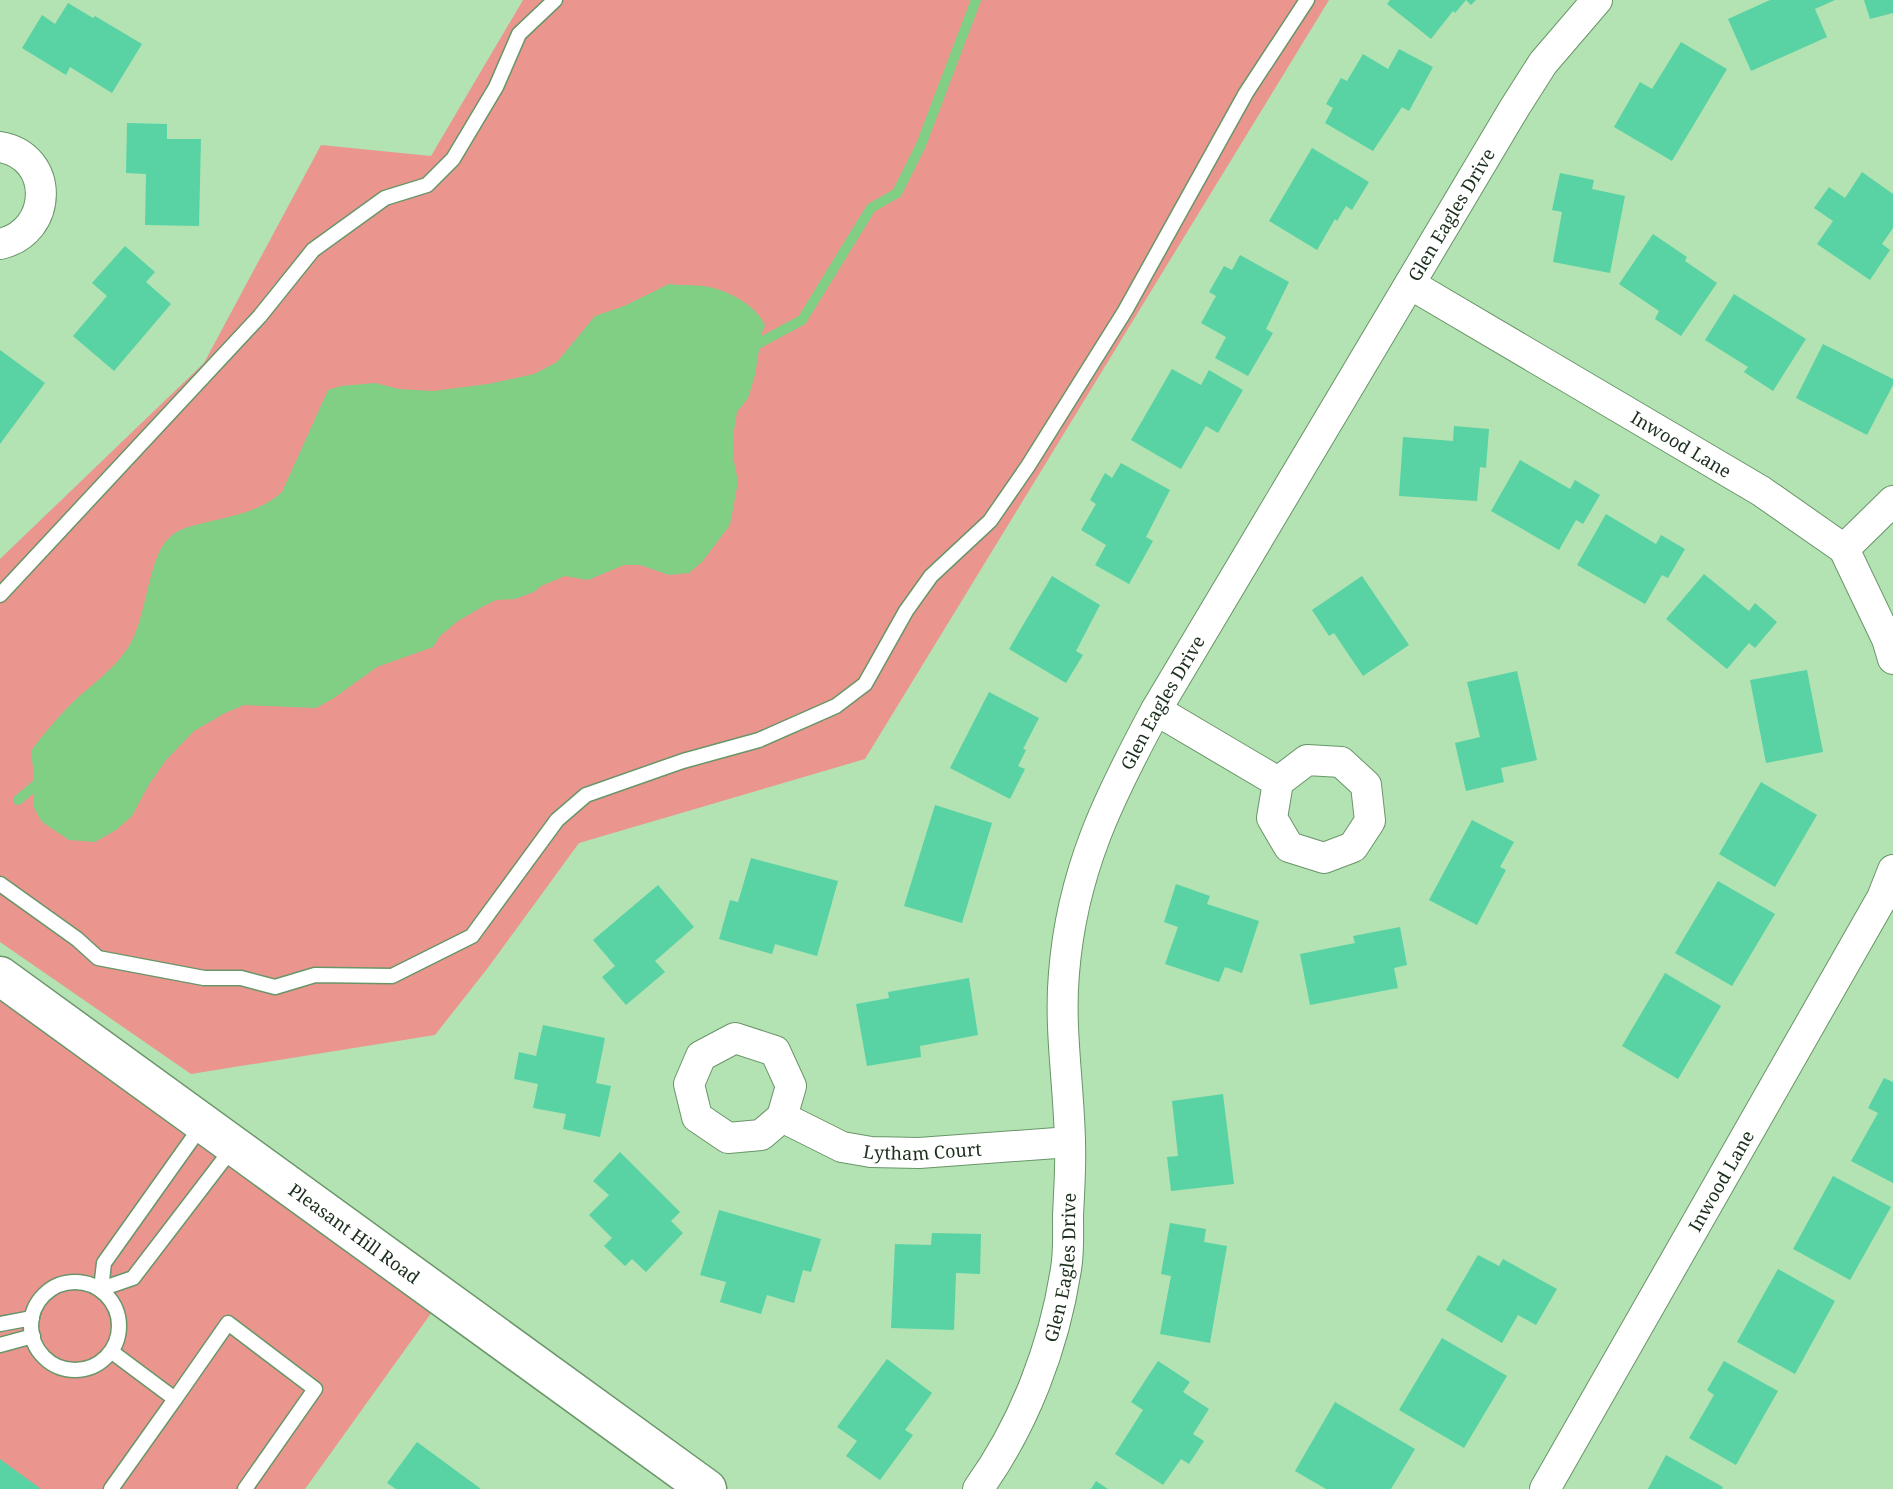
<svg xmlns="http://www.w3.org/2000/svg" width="1893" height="1489" font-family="'Noto Serif',serif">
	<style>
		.green { fill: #ea968f }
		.water { fill: #81cf84 }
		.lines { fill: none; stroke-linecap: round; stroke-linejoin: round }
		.stream { stroke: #81cf84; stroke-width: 10 }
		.building { fill: #59d3a4 }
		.lane-casing { stroke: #699569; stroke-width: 17 }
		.street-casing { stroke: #699569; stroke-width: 32 }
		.secondary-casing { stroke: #699569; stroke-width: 41 }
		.lane { stroke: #fff; stroke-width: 14 }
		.street { stroke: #fff; stroke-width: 30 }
		.secondary { stroke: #fff; stroke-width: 38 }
		.labels { text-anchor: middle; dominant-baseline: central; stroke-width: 7; stroke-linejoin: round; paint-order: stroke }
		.street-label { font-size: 18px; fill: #1c2f1d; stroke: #e4fce4 }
	</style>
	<rect width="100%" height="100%" fill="#b3e2b3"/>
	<g class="green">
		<polygon points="523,0 1329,0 865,759 579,843 487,969 435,1035 191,1074 0,942 0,559 204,363 321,145 431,156"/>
		<polygon points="0,988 437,1305 305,1489 0,1489"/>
	</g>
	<path class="water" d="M669 284C683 286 699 284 713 288 731 292 759 308 765 326L762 332 755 375 748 398 737 412 734 430 733 456 738 482 730 525 702 562 689 573 669 575 640 565H624L588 580 565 576 541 586 534 592 515 599 496 600 482 607 458 621 440 636 433 647 377 667 334 698 316 708 244 705 225 713 194 731 166 760 148 786 132 816 116 830 95 842 69 840 42 822 33 806 34 776 31 751C44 733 58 717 73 702 92 684 115 669 129 646 147 618 148 555 170 537 179 528 192 526 204 523 232 516 260 512 282 492L328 390 341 386 375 383 399 389 433 391 488 384 534 374 557 362 595 316 624 306Z"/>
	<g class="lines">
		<g class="stream">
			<polyline points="750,348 802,320 871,208 897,193 921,145 976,0"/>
			<polyline points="18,800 44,778"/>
		</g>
	</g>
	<g class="building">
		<polygon points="1390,0 1476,0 1471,5 1466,0 1455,13 1453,11 1431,39 1387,4"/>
		<polygon points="1770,0 1835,0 1815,9 1827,37 1751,71 1728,19"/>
		<polygon points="1864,0 1893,0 1893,13 1870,19"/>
		<polygon points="68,3 93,18 95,16 142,44 112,93 70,67 66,75 22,48 42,15 55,24"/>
		<polygon points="1681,42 1727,69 1672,161 1614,127 1640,82 1652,89"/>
		<polygon points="1399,49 1433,67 1409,111 1402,107 1373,151 1325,123 1333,108 1326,104 1341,78 1347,81 1363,54 1388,69"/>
		<polygon points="127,123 167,124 167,139 201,139 199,226 145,225 146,174 126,173"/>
		<polygon points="1312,148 1369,182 1352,210 1346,206 1337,221 1335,219 1317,250 1269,221"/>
		<polygon points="1862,172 1893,194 1893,228 1882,244 1890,250 1870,280 1817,244 1833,221 1814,208 1829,187 1845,198"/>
		<polygon points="1560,173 1594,180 1592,189 1625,196 1610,273 1553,262 1562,212 1552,210"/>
		<polygon points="1653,234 1687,257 1685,261 1717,283 1681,336 1655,319 1659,311 1619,284"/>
		<polygon points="125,246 155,272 146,282 171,304 114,371 73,336 107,296 92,283"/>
		<polygon points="1240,255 1289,282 1266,329 1273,333 1248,376 1215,358 1226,337 1201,323 1216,296 1209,292 1224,266 1232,270"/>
		<polygon points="1734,294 1806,339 1773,391 1744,372 1748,367 1705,340"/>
		<polygon points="1823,344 1893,379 1893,385 1867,435 1796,398"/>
		<polygon points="0,350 45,383 0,444"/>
		<polygon points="1172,369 1201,385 1209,370 1243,390 1218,433 1206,426 1181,469 1131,440"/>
		<polygon points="1454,426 1489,429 1486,468 1480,467 1477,501 1399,496 1403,437 1453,441"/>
		<polygon points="1520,460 1570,489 1575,480 1600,495 1583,524 1576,520 1559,550 1491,511"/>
		<polygon points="1121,463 1170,490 1146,537 1153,541 1129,584 1095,565 1106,545 1081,530 1096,504 1090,500 1105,473 1112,478"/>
		<polygon points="1606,514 1656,544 1661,535 1685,549 1668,578 1662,575 1645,604 1577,565"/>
		<polygon points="1704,574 1749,611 1755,603 1777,622 1755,648 1749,643 1727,669 1666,619"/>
		<polygon points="1052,576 1100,605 1076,651 1083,655 1066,683 1009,649"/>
		<polygon points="1362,576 1409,645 1363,676 1334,633 1329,636 1312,610"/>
		<polygon points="1807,670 1823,752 1766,763 1750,680"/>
		<polygon points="1517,671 1537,760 1501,768 1504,782 1466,791 1455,743 1480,737 1467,682"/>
		<polygon points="989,692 1039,718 1023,749 1026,750 1018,766 1025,769 1010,799 950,768"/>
		<polygon points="1761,782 1817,815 1775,887 1719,854"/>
		<polygon points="935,805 992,823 962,923 904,906"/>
		<polygon points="1472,820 1514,842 1500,867 1506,870 1477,925 1429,900"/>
		<polygon points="751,858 838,881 817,956 775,944 772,954 719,939 730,900 738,902"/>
		<polygon points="1718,881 1775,914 1732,986 1675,953"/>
		<polygon points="1176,884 1210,896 1207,904 1259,921 1242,973 1225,967 1219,982 1165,964 1178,927 1164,922"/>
		<polygon points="658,885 694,927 655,961 665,972 626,1005 602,977 615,966 593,940"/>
		<polygon points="1400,927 1407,965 1394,968 1398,988 1310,1005 1300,954 1355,943 1353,936"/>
		<polygon points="1665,973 1721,1006 1678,1079 1622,1046"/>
		<polygon points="969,978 978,1035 920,1046 921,1057 867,1066 856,1004 889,998 888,992"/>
		<polygon points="543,1025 605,1038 596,1083 611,1086 600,1137 563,1129 566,1114 533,1108 538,1084 514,1079 519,1052 536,1056"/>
		<polygon points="1884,1078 1893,1082 1893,1183 1851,1161 1878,1113 1868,1108"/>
		<polygon points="1223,1094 1234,1184 1171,1191 1167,1157 1178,1156 1172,1101"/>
		<polygon points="620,1152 680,1212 671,1221 683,1233 646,1272 632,1259 625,1266 604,1246 612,1238 589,1215 609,1195 593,1181"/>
		<polygon points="1833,1176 1891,1207 1850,1280 1793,1249"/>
		<polygon points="719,1210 821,1239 811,1272 803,1270 794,1303 767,1295 761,1314 720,1302 726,1282 700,1275"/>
		<polygon points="1170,1223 1206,1229 1204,1242 1227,1246 1210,1343 1160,1334 1171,1276 1161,1274"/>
		<polygon points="932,1233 981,1234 980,1274 956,1273 954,1330 891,1328 895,1244 931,1245"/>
		<polygon points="1478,1255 1499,1266 1503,1259 1557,1289 1536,1325 1518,1315 1502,1343 1446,1310"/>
		<polygon points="1778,1269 1835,1301 1795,1374 1737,1342"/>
		<polygon points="1442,1338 1507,1376 1464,1448 1399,1410"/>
		<polygon points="887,1359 932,1393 905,1430 913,1435 880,1480 846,1456 857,1441 837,1427"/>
		<polygon points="1158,1361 1190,1382 1183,1392 1209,1409 1193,1434 1204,1441 1189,1464 1181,1459 1163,1485 1115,1454 1143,1410 1131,1402"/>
		<polygon points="1724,1361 1778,1391 1736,1465 1689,1438 1714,1395 1707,1390"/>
		<polygon points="1335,1402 1415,1449 1391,1489 1326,1489 1295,1471"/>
		<polygon points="417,1442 481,1489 396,1489 387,1483"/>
		<polygon points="1666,1455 1723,1487 1722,1489 1648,1489"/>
		<polygon points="0,1459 41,1489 0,1489"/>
		<polygon points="1096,1481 1108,1489 1091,1489"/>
	</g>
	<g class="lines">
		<defs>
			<g id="lane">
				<polyline points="0,595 260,316 313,250 385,198 427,185 453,159 496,87 519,34 555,0"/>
				<polyline points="0,884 77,939 98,958 204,978 241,978 275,987 315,975 392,976 472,936 557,820 586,795 683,761 759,740 836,706 865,684 906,611 931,576 990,521 1028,466 1125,311 1246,93 1307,0"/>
				<polyline points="202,1125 104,1263 101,1289 133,1278 234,1146"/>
				<circle cx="75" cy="1326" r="44"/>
				<polyline points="0,1324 32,1318"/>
				<polyline points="0,1345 33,1336"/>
				<polyline points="175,1399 228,1323 315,1389 245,1489"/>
				<polyline points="111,1489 175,1399 112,1352"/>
			</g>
			<g id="street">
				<path d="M0 147C55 156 54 232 0 244"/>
				<path id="s1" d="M1410 284 1761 491 1844 549 1887 639 1893 659"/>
				<polyline points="1844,549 1893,501"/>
				<polyline points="1156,710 1278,782 1272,818 1289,847 1324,858 1353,847 1370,821 1366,785 1341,762 1307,760 1278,782"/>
				<path id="s2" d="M782 1117 761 1135 728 1138 697 1117 689 1084 701 1056 735 1038 775 1051 791 1086 782 1117 842 1147 871 1152 919 1153 1070 1142"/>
				<path id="s3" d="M978 1489C1024 1425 1054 1347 1066 1269 1069 1252 1068 1234 1068 1216 1069 1192 1071 1167 1070 1142 1069 1086 1059 1029 1064 973 1072 871 1109 797 1156 710L1515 107 1543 63 1597 0"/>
				<path id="s4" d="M1545 1489 1882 898 1893 870"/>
			</g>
			<g id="secondary">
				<path id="s5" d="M0 976 707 1489"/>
			</g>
		</defs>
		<use href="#lane" class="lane-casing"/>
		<use href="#street" class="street-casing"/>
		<use href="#secondary" class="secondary-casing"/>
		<use href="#lane" class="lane"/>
		<use href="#street" class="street"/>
		<use href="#secondary" class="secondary"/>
	</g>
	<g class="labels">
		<g class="street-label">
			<text stroke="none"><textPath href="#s3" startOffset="1393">Glen Eagles Drive</textPath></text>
			<text stroke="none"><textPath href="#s1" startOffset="315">Inwood Lane</textPath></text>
			<text stroke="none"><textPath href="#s3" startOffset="826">Glen Eagles Drive</textPath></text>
			<text stroke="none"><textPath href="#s2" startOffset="462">Lytham Court</textPath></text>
			<text stroke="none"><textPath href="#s4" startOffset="355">Inwood Lane</textPath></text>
			<text stroke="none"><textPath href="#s5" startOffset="438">Pleasant Hill Road</textPath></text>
			<text stroke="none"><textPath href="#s3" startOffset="240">Glen Eagles Drive</textPath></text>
		</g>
	</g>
</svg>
